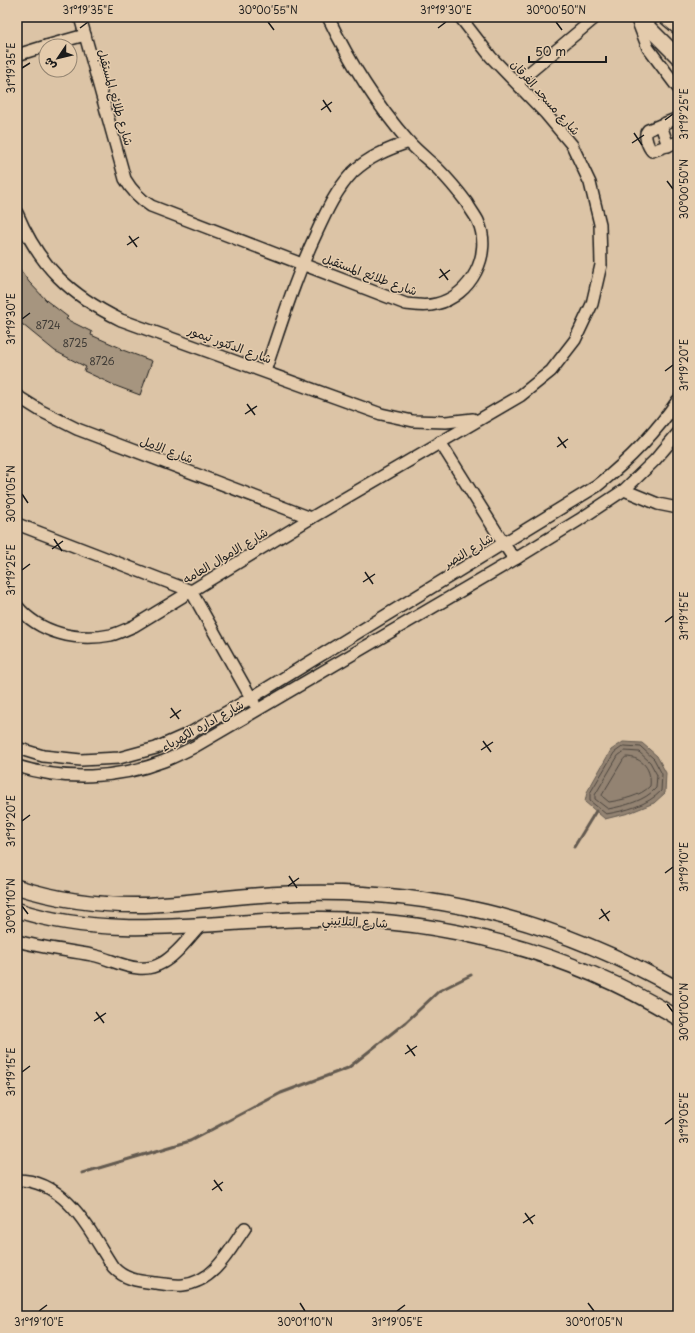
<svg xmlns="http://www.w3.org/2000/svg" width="695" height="1333" font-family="'Playpen Sans','Playpen Sans Arabic',sans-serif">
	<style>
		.water { fill: #938372; stroke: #635a50 }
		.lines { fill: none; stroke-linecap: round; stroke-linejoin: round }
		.shore { stroke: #4c453e; stroke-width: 1 }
		.stream { stroke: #635a50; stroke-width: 3 }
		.building { fill: #a6957f; stroke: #1c1c1c }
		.minor-casing { stroke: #1c1c1c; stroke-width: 14 }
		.major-casing { stroke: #1c1c1c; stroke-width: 17 }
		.minor { stroke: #e4cbac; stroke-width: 11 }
		.major { stroke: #e4cbac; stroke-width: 14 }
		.ticks { fill: none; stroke: #1c1c1c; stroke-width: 1.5 }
		.labels { text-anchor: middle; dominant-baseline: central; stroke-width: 3; stroke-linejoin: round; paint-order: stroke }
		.number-label { font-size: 10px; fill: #3e3a35 }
		.street-label { font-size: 12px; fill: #1c1c1c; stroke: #e4cbac }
		.neatline { fill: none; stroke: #1c1c1c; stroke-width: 1.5 }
		.ticks-label { font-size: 10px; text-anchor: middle; fill: #1c1c1c }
	</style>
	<rect width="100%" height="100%" fill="#dcc4a6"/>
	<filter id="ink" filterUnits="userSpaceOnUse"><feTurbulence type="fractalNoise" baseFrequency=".025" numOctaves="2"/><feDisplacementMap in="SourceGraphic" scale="8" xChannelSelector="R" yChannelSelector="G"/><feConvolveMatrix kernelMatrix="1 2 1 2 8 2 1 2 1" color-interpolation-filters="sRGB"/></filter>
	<g filter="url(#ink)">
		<polygon class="water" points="623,742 642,743 657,756 666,773 665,793 654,803 629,813 605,819 585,802 587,792 611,750"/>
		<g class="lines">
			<g class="shore">
				<path d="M624 746 641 747 654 759 662 774 661 791C648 805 625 811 606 814L590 801V793L614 753Z"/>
				<path d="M625 751 639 752 650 762 657 775 656 788C645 801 624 806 608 809L595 799V795L618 756Z"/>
				<path d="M626 757C643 757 652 770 650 786 641 796 622 800 609 802L603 797 602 795 623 760Z"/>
			</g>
			<g class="stream">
				<polyline points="574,847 596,811"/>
				<polyline points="82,1173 190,1141 281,1093 348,1068 406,1022 439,991 471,975"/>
			</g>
		</g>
		<polygon class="building" points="17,265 29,282 47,301 68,317 66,319 92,332 91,335 121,348 120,349 152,361 140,395 116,386 84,371 86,367 55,351 17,320"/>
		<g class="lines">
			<defs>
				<g id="minor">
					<path d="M80 17 125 179C132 191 140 199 151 206L406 304C416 305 426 307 436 304 471 296 493 254 478 221 475 215 470 209 467 203 458 191 448 179 437 168 427 159 417 151 408 141 376 104 349 61 328 17"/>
					<polyline points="636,17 648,48 678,88"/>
					<polyline points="46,46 85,35"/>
					<polyline points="17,55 46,46"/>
					<polyline points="517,83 596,17"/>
					<path d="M678 118 648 130 646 133C645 138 648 147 652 151L678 142"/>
					<polyline points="661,125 668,146"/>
					<path d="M17 213C39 266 70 295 121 320L381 414 413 421 446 422 473 419"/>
					<path d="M265 371C281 325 295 278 316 234 326 212 336 190 353 172 369 157 388 149 409 142"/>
					<polyline points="17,396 41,411 77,429 311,518"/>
					<polyline points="440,442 504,544 510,553 517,558"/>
					<polyline points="624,490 658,504 678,508"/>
					<polyline points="17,524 191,591 254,703"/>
					<path d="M17 606C39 633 77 642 111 635 119 633 127 629 134 626L311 518 520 396 551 371 575 340 592 304 601 265 600 224 590 183 572 145 546 114 491 57 460 17"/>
					<path d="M17 748 43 756 81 760 119 758 156 748 190 733 251 698 597 486C628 461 655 434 678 400"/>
					<path d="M17 766C64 781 118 779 164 761 174 757 184 752 194 747L517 558 579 520 624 490 655 460 678 433"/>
					<path d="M17 941C42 948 67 950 92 955 108 958 122 967 138 968 146 969 155 967 162 963 177 955 189 937 201 925"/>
					<path d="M17 1180C67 1180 90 1232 113 1267 125 1280 138 1281 155 1283 164 1284 174 1286 183 1285 214 1282 229 1251 245 1228"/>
				</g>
				<g id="major">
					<polyline points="638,17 678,57"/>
					<polyline points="666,17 678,27"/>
					<path d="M17 887C58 900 102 906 145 905 190 903 234 896 278 894 423 886 552 918 678 989"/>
					<path d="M17 910C114 942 216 920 316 919 443 918 570 952 678 1018"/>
				</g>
			</defs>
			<use href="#minor" class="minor-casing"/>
			<use href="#major" class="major-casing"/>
			<use href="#minor" class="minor"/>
			<use href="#major" class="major"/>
		</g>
	</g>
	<path class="ticks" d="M268 22 274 30M556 22 562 30M80 28 88 22M438 28 446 22M22 68 30 63M323 100 331 112M321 110 332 102M665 120 673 114M634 133 642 145M632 143 644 135M667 181 673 189M129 236 137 247M127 245 139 237M440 269 448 280M439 278 450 270M22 319 30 313M665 371 673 365M247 404 255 415M245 414 257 406M558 437 566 448M557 447 568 439M22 494 28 503M54 539 62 551M52 549 63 541M22 570 30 564M365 572 373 584M363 582 375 574M665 622 673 616M171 708 179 719M170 718 181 710M483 741 491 752M481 750 493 742M22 821 30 815M665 873 673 867M289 876 297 888M288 886 299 878M22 906 28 914M601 909 609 921M599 919 610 911M667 1004 673 1012M96 1012 104 1023M94 1021 106 1013M407 1045 415 1056M405 1054 417 1046M22 1072 30 1066M665 1124 673 1118M214 1180 222 1191M212 1190 223 1182M525 1213 533 1224M523 1223 535 1215M300 1303 305 1311M588 1303 594 1311M39 1311 47 1305M397 1311 405 1305"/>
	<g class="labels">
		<g class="number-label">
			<text x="48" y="324">8724</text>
			<text x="75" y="342">8725</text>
			<text x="102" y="360">8726</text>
		</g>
		<g class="street-label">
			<text transform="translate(116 97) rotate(74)">شارع طلائع المستقبل</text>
			<text transform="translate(546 97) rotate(48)">شارع مسجد الفرقان</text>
			<text transform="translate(370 274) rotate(20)">شارع طلائع المستقبل</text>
			<text transform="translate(230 344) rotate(20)">شارع الدكتور تيمور</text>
			<text transform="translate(167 449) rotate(21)">شارع الامل</text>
			<text transform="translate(468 550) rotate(-31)">شارع النصر</text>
			<text transform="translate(225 555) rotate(-31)">شارع الاموال العامه</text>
			<text transform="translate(202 725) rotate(-29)">شارع اداره الكهرباء</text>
			<text transform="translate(355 921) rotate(3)">شارع التلاتيني</text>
		</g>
	</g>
	<rect width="695" height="1333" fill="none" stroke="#e4cbac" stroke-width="44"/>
	<g transform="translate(58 58) rotate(235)"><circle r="19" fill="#e4cbac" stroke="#948572"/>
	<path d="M0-3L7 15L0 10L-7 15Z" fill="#1c1c1c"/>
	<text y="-6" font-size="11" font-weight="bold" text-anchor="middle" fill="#1c1c1c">ش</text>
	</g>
	<path d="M529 56v6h77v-6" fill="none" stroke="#1c1c1c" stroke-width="2"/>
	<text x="535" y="56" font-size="12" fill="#1c1c1c" stroke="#e4cbac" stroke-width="3" paint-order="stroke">50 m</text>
	<rect x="22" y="22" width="651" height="1289" class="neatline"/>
	<g class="ticks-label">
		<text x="88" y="14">31°19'35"E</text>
		<text x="268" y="14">30°00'55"N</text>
		<text x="446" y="14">31°19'30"E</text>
		<text x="556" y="14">30°00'50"N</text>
		<text transform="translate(11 68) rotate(-90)" y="4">31°19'35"E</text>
		<text transform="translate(684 114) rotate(-90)" y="4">31°19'25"E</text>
		<text transform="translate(684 189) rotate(-90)" y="4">30°00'50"N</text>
		<text transform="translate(11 319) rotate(-90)" y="4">31°19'30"E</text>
		<text transform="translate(684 365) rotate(-90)" y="4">31°19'20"E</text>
		<text transform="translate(11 494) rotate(-90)" y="4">30°01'05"N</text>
		<text transform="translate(11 570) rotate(-90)" y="4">31°19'25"E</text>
		<text transform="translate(684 616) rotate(-90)" y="4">31°19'15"E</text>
		<text transform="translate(11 821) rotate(-90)" y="4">31°19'20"E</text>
		<text transform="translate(684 867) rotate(-90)" y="4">31°19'10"E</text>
		<text transform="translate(11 906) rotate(-90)" y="4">30°01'10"N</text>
		<text transform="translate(684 1012) rotate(-90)" y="4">30°01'00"N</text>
		<text transform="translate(11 1072) rotate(-90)" y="4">31°19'15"E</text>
		<text transform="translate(684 1118) rotate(-90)" y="4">31°19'05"E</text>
		<text x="39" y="1326">31°19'10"E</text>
		<text x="305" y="1326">30°01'10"N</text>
		<text x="397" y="1326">31°19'05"E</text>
		<text x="594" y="1326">30°01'05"N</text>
	</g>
</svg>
